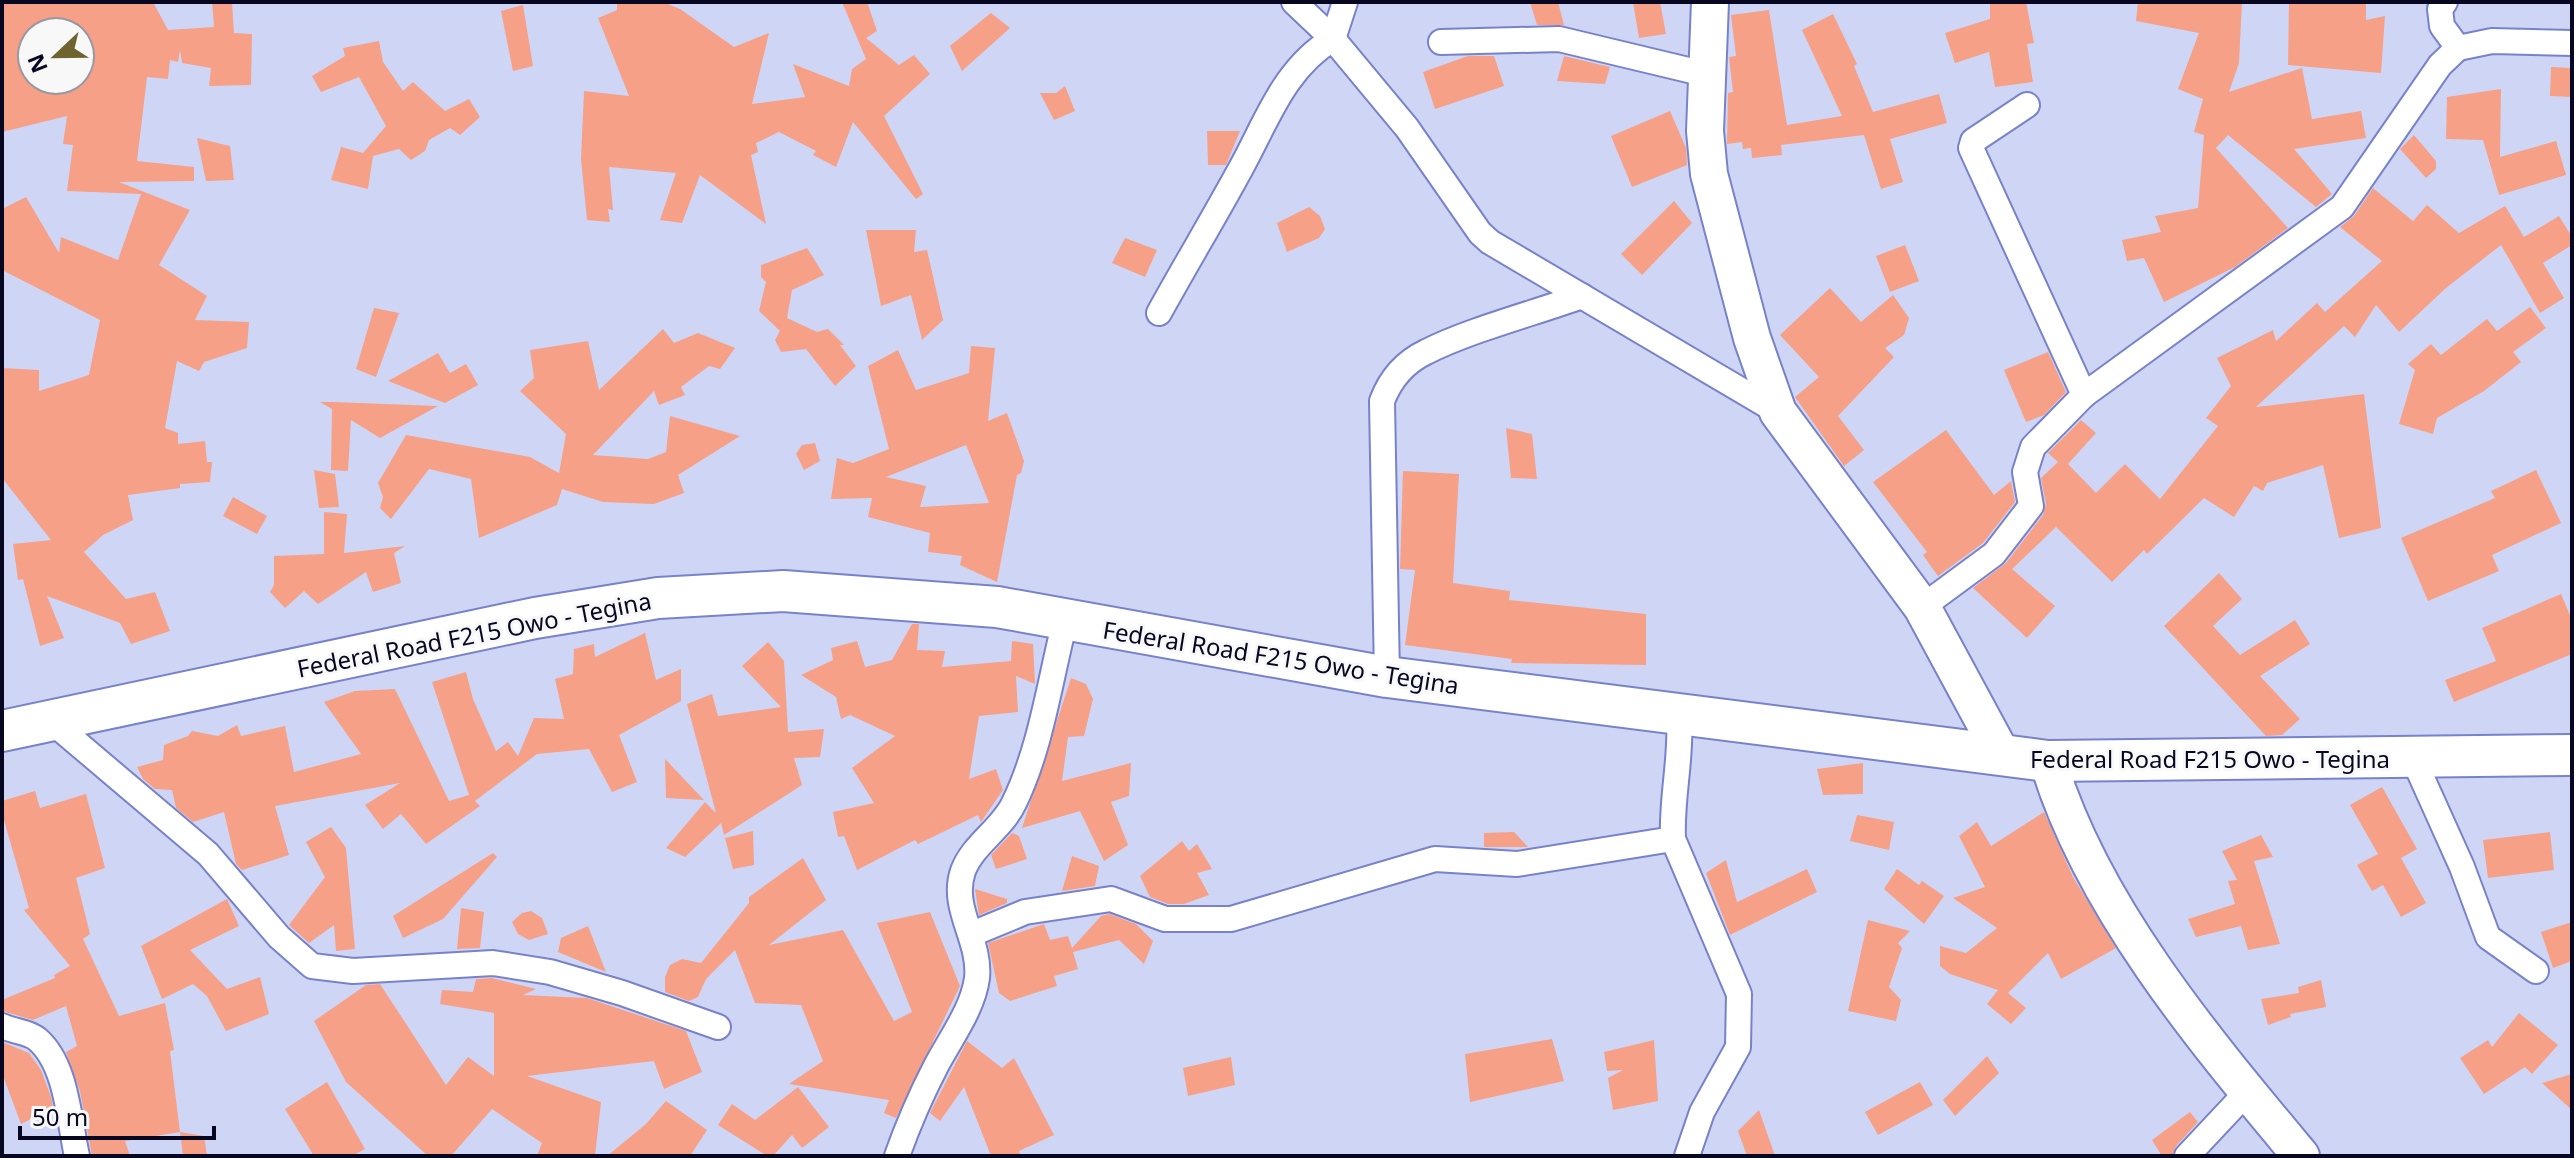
<svg xmlns="http://www.w3.org/2000/svg" width="2574" height="1158" font-family="'Noto Sans',sans-serif">
	<style>
		.building { fill: #f6a088; fill-rule: evenodd }
		.lines { fill: none; stroke-linecap: round; stroke-linejoin: round }
		.street-casing { stroke: #7882ca; stroke-width: 28 }
		.secondary-casing { stroke: #7882ca; stroke-width: 40 }
		.primary-casing { stroke: #7882ca; stroke-width: 44 }
		.street { stroke: #fff; stroke-width: 24 }
		.secondary { stroke: #fff; stroke-width: 36 }
		.primary { stroke: #fff; stroke-width: 40 }
		.labels { text-anchor: middle; dominant-baseline: central; stroke-width: 6; stroke-linejoin: round; paint-order: stroke }
		.street-label { font-size: 24px; fill: #070721; stroke: #f8f8f8 }
	</style>
	<rect width="100%" height="100%" fill="#cfd6f5"/>
	<g class="building">
		<path d="M2 2H153L168 30 214 27 212 2H232L234 33 252 34 251 85 209 86 211 68 182 63 180 50 178 62 170 60 168 79 147 77 137 161 194 167V181L119 182 190 210 159 265 207 296 195 320 249 322 247 348 204 362 199 371 177 361 165 428 178 433V444L205 441 207 462H212L210 482 180 484V488L128 495 133 520 103 535 84 552 126 599 155 592 170 631 131 644 120 623 47 596 64 638 40 646 23 579 18 580 13 544 51 540 2 478V368L39 370V391L89 375 100 320 2 270V209L26 197 59 253 61 237 118 260 141 194 67 191 73 145 63 144 67 116 2 132ZM32 32H80V80H32Z"/>
		<polygon points="617,2 663,2 680,9 734,47 769,33 752,104 805,97 793,64 849,86 852,69 866,59 842,2 867,2 877,31 866,38 899,65 914,55 930,74 884,116 923,194 916,199 853,122 836,167 813,155 816,151 779,132 756,143 758,152 751,155 766,224 700,175 682,223 660,220 676,173 609,167 613,210 608,209 610,222 587,220 581,159 584,91 629,96 598,18 617,10"/>
		<polygon points="1530,2 1558,2 1564,25 1537,25"/>
		<polygon points="1633,2 1660,2 1666,34 1639,38"/>
		<polygon points="1990,2 2026,2 2034,43 2027,44 2033,82 1995,87 1989,52 1955,63 1945,33 1990,19"/>
		<polygon points="2138,2 2242,2 2239,63 2229,92 2302,68 2312,119 2361,111 2366,138 2294,149 2332,194 2316,207 2228,135 2216,148 2288,228 2235,267 2164,302 2144,258 2127,261 2122,240 2161,232 2155,216 2198,208 2204,135 2194,132 2203,99 2178,89 2199,33 2136,21"/>
		<polygon points="2289,2 2366,2 2366,20 2385,16 2381,73 2288,65"/>
		<polygon points="523,5 533,66 513,71 501,11"/>
		<polygon points="1769,10 1787,125 1842,116 1802,30 1833,14 1857,64 1854,66 1873,112 1939,94 1947,123 1890,139 1903,182 1881,189 1864,135 1781,145 1782,155 1752,158 1751,148 1743,149 1742,142 1727,144 1728,93 1733,92 1729,57 1736,56 1731,15"/>
		<polygon points="991,13 1010,28 962,71 950,46"/>
		<polygon points="379,41 383,62 403,91 413,82 445,111 469,99 480,117 460,135 450,128 429,140 425,151 411,160 399,149 373,156 368,189 331,180 341,147 363,153 386,126 359,77 321,92 312,76 345,56 343,48"/>
		<polygon points="1468,56 1494,56 1504,86 1435,109 1423,72"/>
		<polygon points="1564,56 1610,67 1605,84 1557,81"/>
		<polygon points="2551,67 2572,68 2572,97 2550,96"/>
		<polygon points="1065,86 1075,111 1054,120 1040,93 1056,93"/>
		<polygon points="2501,89 2500,157 2556,141 2566,175 2499,195 2483,140 2446,139 2447,97"/>
		<polygon points="1670,111 1686,148 1687,165 1632,187 1611,136"/>
		<polygon points="1207,131 1240,131 1226,165 1208,165"/>
		<polygon points="2414,135 2436,161 2436,169 2426,178 2400,149"/>
		<polygon points="197,138 230,146 234,180 206,181"/>
		<polygon points="2373,188 2413,221 2427,205 2459,233 2505,206 2524,237 2559,216 2572,237 2572,245 2543,263 2564,298 2540,313 2501,245 2446,288 2399,332 2376,305 2355,337 2344,326 2256,407 2364,394 2381,528 2339,538 2323,465 2267,483 2263,491 2254,486 2234,517 2204,498 2147,554 2144,550 2112,582 2056,527 2012,569 2055,606 2027,638 1973,588 2006,563 2043,515 2046,504 2041,478 2058,462 2048,453 2081,420 2096,433 2068,464 2096,493 2125,464 2160,499 2218,426 2206,418 2231,386 2217,358 2273,330 2276,341 2317,303 2325,312 2382,261 2340,227 2354,216"/>
		<polygon points="1674,201 1692,223 1642,275 1621,254"/>
		<polygon points="1309,207 1320,216 1325,229 1319,238 1287,252 1277,223"/>
		<polygon points="866,230 916,230 914,252 927,250 943,320 922,340 911,295 881,306"/>
		<polygon points="1125,238 1157,250 1145,277 1112,263"/>
		<polygon points="1905,245 1919,281 1890,292 1876,256"/>
		<polygon points="807,248 824,275 792,290 787,318 817,332 828,329 844,345 840,345 856,366 835,386 806,349 781,352 775,340 780,331 759,311 766,282 761,277 761,265"/>
		<polygon points="1830,288 1861,322 1893,295 1909,318 1904,335 1885,348 1894,357 1838,416 1864,450 1844,466 1795,397 1819,377 1780,335"/>
		<polygon points="2530,307 2546,328 2513,352 2521,362 2484,391 2437,418 2433,434 2399,424 2415,370 2408,364 2431,344 2441,355 2487,319 2497,331"/>
		<polygon points="374,308 399,313 376,377 356,369"/>
		<polygon points="663,329 674,343 698,333 735,348 720,369 709,366 681,387 685,395 659,405 654,391 593,455 648,459 666,452 670,416 740,436 678,475 684,493 654,504 603,502 562,489 557,505 479,538 471,479 429,469 391,519 380,508 383,497 378,483 406,435 530,457 559,473 566,434 520,391 534,378 530,350 588,341 599,390"/>
		<path d="M971 346 995 348 988 421 1007 413 1024 461 1021 473 1017 475 997 582 960 565 962 556 928 552 930 533 868 517 872 498 831 499 837 458 853 463 889 449 868 366 898 350 916 390 969 373ZM966 445 989 503 920 507 926 486 886 477Z"/>
		<polygon points="2048,352 2066,392 2044,415 2026,422 2004,370"/>
		<polygon points="438,353 450,373 466,364 478,385 445,403 388,381"/>
		<polygon points="320,402 332,402 438,406 380,438 351,420 348,471 331,470 332,409"/>
		<polygon points="1506,428 1532,434 1537,479 1511,478"/>
		<polygon points="1946,430 1994,495 2011,481 2015,502 1983,543 1938,576 1923,555 1927,552 1873,482"/>
		<polygon points="815,443 820,461 804,470 796,454 802,445"/>
		<polygon points="314,470 335,474 339,507 319,508"/>
		<polygon points="2536,470 2561,523 2492,555 2499,571 2428,601 2401,538 2495,498 2491,491"/>
		<polygon points="1403,471 1459,474 1453,583 1510,591 1509,600 1646,614 1646,665 1511,663 1512,659 1405,645 1415,570 1400,569"/>
		<polygon points="233,497 267,516 257,534 223,516"/>
		<polygon points="324,512 347,514 344,553 405,546 394,553 401,583 373,592 366,572 318,604 304,591 285,608 270,592 274,585 274,556 324,554"/>
		<polygon points="2219,573 2242,599 2213,626 2240,655 2295,620 2310,644 2260,676 2300,719 2282,735 2266,736 2164,626"/>
		<polygon points="2561,594 2572,620 2572,654 2454,702 2445,680 2496,661 2482,628"/>
		<polygon points="912,624 919,624 917,650 945,651 942,667 1011,661 1012,641 1033,644 1035,684 1016,676 1018,712 979,716 969,779 996,769 1003,790 981,822 978,815 918,844 915,840 857,870 844,836 838,837 833,812 874,803 852,768 895,736 850,715 841,719 836,697 801,675 833,660 831,648 857,641 865,667 892,660"/>
		<polygon points="645,633 656,680 681,669 681,701 619,735 637,782 612,792 589,749 537,754 475,801 480,806 426,844 401,814 383,829 365,805 400,783 275,806 289,855 242,870 236,864 224,812 193,822 176,808 172,790 155,789 143,779 137,767 163,760 164,745 188,736 192,731 218,736 237,725 241,736 285,726 294,772 361,754 324,702 355,691 395,689 449,801 469,795 432,682 466,672 473,699 496,751 508,742 518,756 534,718 564,719 555,679 573,674 574,649 594,644 595,657"/>
		<polygon points="768,642 784,661 788,732 824,729 820,757 794,758 802,785 724,835 721,823 685,857 666,848 705,802 716,813 687,704 712,694 718,716 781,707 742,666"/>
		<polygon points="1071,678 1086,684 1093,699 1084,736 1068,737 1062,781 1131,763 1129,796 1111,802 1128,845 1104,861 1080,811 1022,828"/>
		<polygon points="665,759 704,800 666,798"/>
		<polygon points="1863,763 1863,794 1823,795 1817,769"/>
		<polygon points="2382,787 2417,849 2401,858 2426,903 2401,917 2383,885 2372,891 2357,865 2378,854 2350,805"/>
		<polygon points="35,791 40,808 86,794 105,868 76,878 90,934 83,939 119,1016 165,1003 174,1050 170,1051 180,1132 125,1141 130,1156 92,1156 80,1091 66,1052 77,1046 66,1006 33,1020 2,1011 2,1000 55,978 54,975 70,966 24,910 29,908 2,813 2,801"/>
		<polygon points="2044,812 2073,877 2116,948 2061,979 2048,953 2008,993 2026,1008 2011,1024 1987,1004 1998,990 1950,974 1940,966 1940,946 1966,953 1997,928 1953,898 1985,887 1959,836 1977,822 1991,846"/>
		<polygon points="1857,815 1894,822 1889,850 1850,841"/>
		<polygon points="331,827 346,848 355,949 336,951 334,925 309,943 289,925 325,877 306,842"/>
		<polygon points="753,831 754,865 733,869 725,838"/>
		<polygon points="1514,832 1528,847 1484,847 1484,833"/>
		<polygon points="2550,832 2554,870 2488,878 2483,840"/>
		<polygon points="1012,833 1019,836 1027,859 996,869 991,855"/>
		<polygon points="2261,835 2273,857 2254,861 2280,944 2248,950 2241,926 2196,937 2188,919 2235,904 2228,881 2237,880 2222,851"/>
		<polygon points="1182,841 1189,851 1197,844 1212,869 1197,873 1209,895 1184,904 1168,904 1150,897 1140,876"/>
		<polygon points="493,853 497,857 443,919 403,938 393,916"/>
		<polygon points="1072,856 1099,866 1095,886 1062,891"/>
		<polygon points="803,858 826,900 769,945 843,930 894,1021 912,1012 877,923 930,912 960,986 896,1118 884,1113 889,1100 789,1084 823,1061 801,1005 755,1003 735,950 706,979 698,997 689,1001 665,992 665,977 670,965 682,959 701,963 749,903 749,897"/>
		<polygon points="1726,860 1737,902 1807,869 1817,892 1730,935 1706,873"/>
		<polygon points="1897,869 1919,885 1922,881 1944,896 1924,924 1884,889"/>
		<polygon points="975,889 1007,899 1007,903 979,915"/>
		<polygon points="227,899 239,926 190,950 227,989 260,977 269,1014 226,1031 207,996 193,984 162,999 141,946"/>
		<polygon points="461,908 484,912 480,948 457,949"/>
		<polygon points="531,911 542,918 548,934 529,940 518,934 512,922 522,913"/>
		<polygon points="1109,914 1136,924 1153,941 1144,964 1119,940 1073,952 1078,969 1054,976 1057,986 1010,1001 999,993 988,943 1044,924 1050,940 1068,936 1072,948 1101,916"/>
		<polygon points="1868,920 1910,931 1898,943 1902,948 1889,987 1901,1000 1896,1021 1848,1011"/>
		<polygon points="2572,922 2572,961 2553,968 2541,932"/>
		<polygon points="588,926 606,972 558,952 561,938"/>
		<polygon points="492,978 536,989 523,995 587,998 686,1031 702,1072 664,1089 654,1061 527,1076 601,1102 595,1156 537,1156 542,1143 492,1109 451,1156 428,1156 346,1082 314,1021 366,985 380,984 446,1085 468,1057 494,1076 494,1013 440,1004 442,990 473,992 476,979"/>
		<polygon points="2321,980 2326,1007 2290,1014 2291,1017 2268,1025 2261,999 2299,993 2298,987"/>
		<polygon points="2519,1013 2558,1045 2532,1074 2525,1067 2484,1094 2460,1058 2488,1040 2492,1047"/>
		<polygon points="1552,1039 1564,1081 1470,1102 1465,1054"/>
		<polygon points="1654,1040 1658,1101 1613,1110 1608,1078 1623,1070 1607,1071 1604,1052"/>
		<polygon points="967,1041 1002,1068 1014,1058 1054,1135 1019,1151 1021,1156 991,1156 964,1087 940,1121 930,1113"/>
		<polygon points="2,1042 29,1053 41,1070 51,1097 53,1108 21,1124 2,1073"/>
		<polygon points="1987,1056 1999,1073 1955,1116 1943,1100"/>
		<polygon points="1231,1057 1235,1085 1188,1096 1183,1068"/>
		<polygon points="2572,1074 2572,1110 2542,1083"/>
		<polygon points="327,1082 365,1149 352,1156 314,1156 285,1109"/>
		<polygon points="1920,1082 1933,1105 1878,1135 1865,1112"/>
		<polygon points="798,1087 829,1127 802,1148 792,1135 773,1156 767,1156 718,1125 732,1104 755,1120"/>
		<polygon points="666,1101 707,1130 690,1156 607,1156 646,1124"/>
		<polygon points="1759,1110 1775,1156 1747,1156 1738,1131"/>
		<polygon points="2190,1112 2198,1122 2176,1146 2172,1156 2162,1156 2152,1140"/>
		<polygon points="180,1132 204,1136 207,1156 183,1156"/>
	</g>
	<g class="lines">
		<defs>
			<g id="street">
				<polyline points="1294,2 1333,39 1407,128 1480,233 1490,242 1778,412"/>
				<polyline points="2445,2 2440,9 2442,26 2458,48"/>
				<polyline points="1441,42 1559,39 1705,74"/>
				<polyline points="2027,105 1973,141 1971,148 2084,395"/>
				<path d="M1159 313C1186 264 1215 216 1241 168 1267 121 1284 68 1333 39L1345 2"/>
				<polyline points="1922,607 1994,554 2031,506 2025,472 2033,447 2084,395 2342,207 2440,65 2458,48 2492,41 2572,43"/>
				<path d="M1387 677 1382 401C1390 380 1405 362 1426 352 1469 330 1535 313 1582 296"/>
				<path d="M1679 716C1682 758 1671 797 1673 839L1739 994 1738 1047 1702 1112 1687 1156"/>
				<polyline points="51,721 208,854 279,937 312,966 353,971 493,963 550,972 622,993 718,1027"/>
				<polyline points="2413,758 2462,867 2488,937 2536,971"/>
				<polyline points="972,934 1025,912 1111,899 1165,919 1231,919 1435,859 1517,864 1673,839"/>
				<path d="M2 1026C12 1031 29 1032 37 1039 67 1064 69 1121 77 1156"/>
				<path d="M897 1156C908 1125 921 1095 936 1066 950 1039 973 1009 977 978 981 940 950 908 963 871 973 844 1002 829 1014 803 1041 748 1050 680 1065 621"/>
				<polyline points="2187,1156 2247,1092"/>
			</g>
			<g id="secondary">
				<polyline points="1710,2 1705,131 1709,174 1752,338 1778,412 1922,607 2002,755"/>
				<path d="M2048 761C2091 906 2205 1041 2301 1156"/>
			</g>
			<polyline id="primary" points="2,731 535,618 658,598 783,591 997,607 1387,677 2048,761 2572,755"/>
		</defs>
		<use href="#street" class="street-casing"/>
		<use href="#secondary" class="secondary-casing"/>
		<use href="#primary" class="primary-casing"/>
		<use href="#street" class="street"/>
		<use href="#secondary" class="secondary"/>
		<use href="#primary" class="primary"/>
	</g>
	<g class="labels">
		<g class="street-label">
			<text transform="translate(474 634) rotate(-11)">Federal Road F215 Owo - Tegina</text>
			<text transform="translate(1281 657) rotate(9)">Federal Road F215 Owo - Tegina</text>
			<text x="2210" y="758">Federal Road F215 Owo - Tegina</text>
		</g>
	</g>
	<rect width="2574" height="1158" fill="none" stroke="#070721" stroke-width="8"/>
	<g transform="translate(56 56) rotate(248)"><circle r="38" fill="#f8f8f8" stroke="#9898a2" stroke-width="2"/>
	<path d="M0-6L14 30L0 20L-14 30Z" fill="#6f6330"/>
	<text y="-12" font-size="22" font-weight="bold" text-anchor="middle" fill="#070721">N</text>
	</g>
	<path d="M20 1126v12h194v-12" fill="none" stroke="#070721" stroke-width="4"/>
	<text x="32" y="1126" font-size="24" fill="#070721" stroke="#f8f8f8" stroke-width="6" paint-order="stroke">50 m</text>
</svg>
